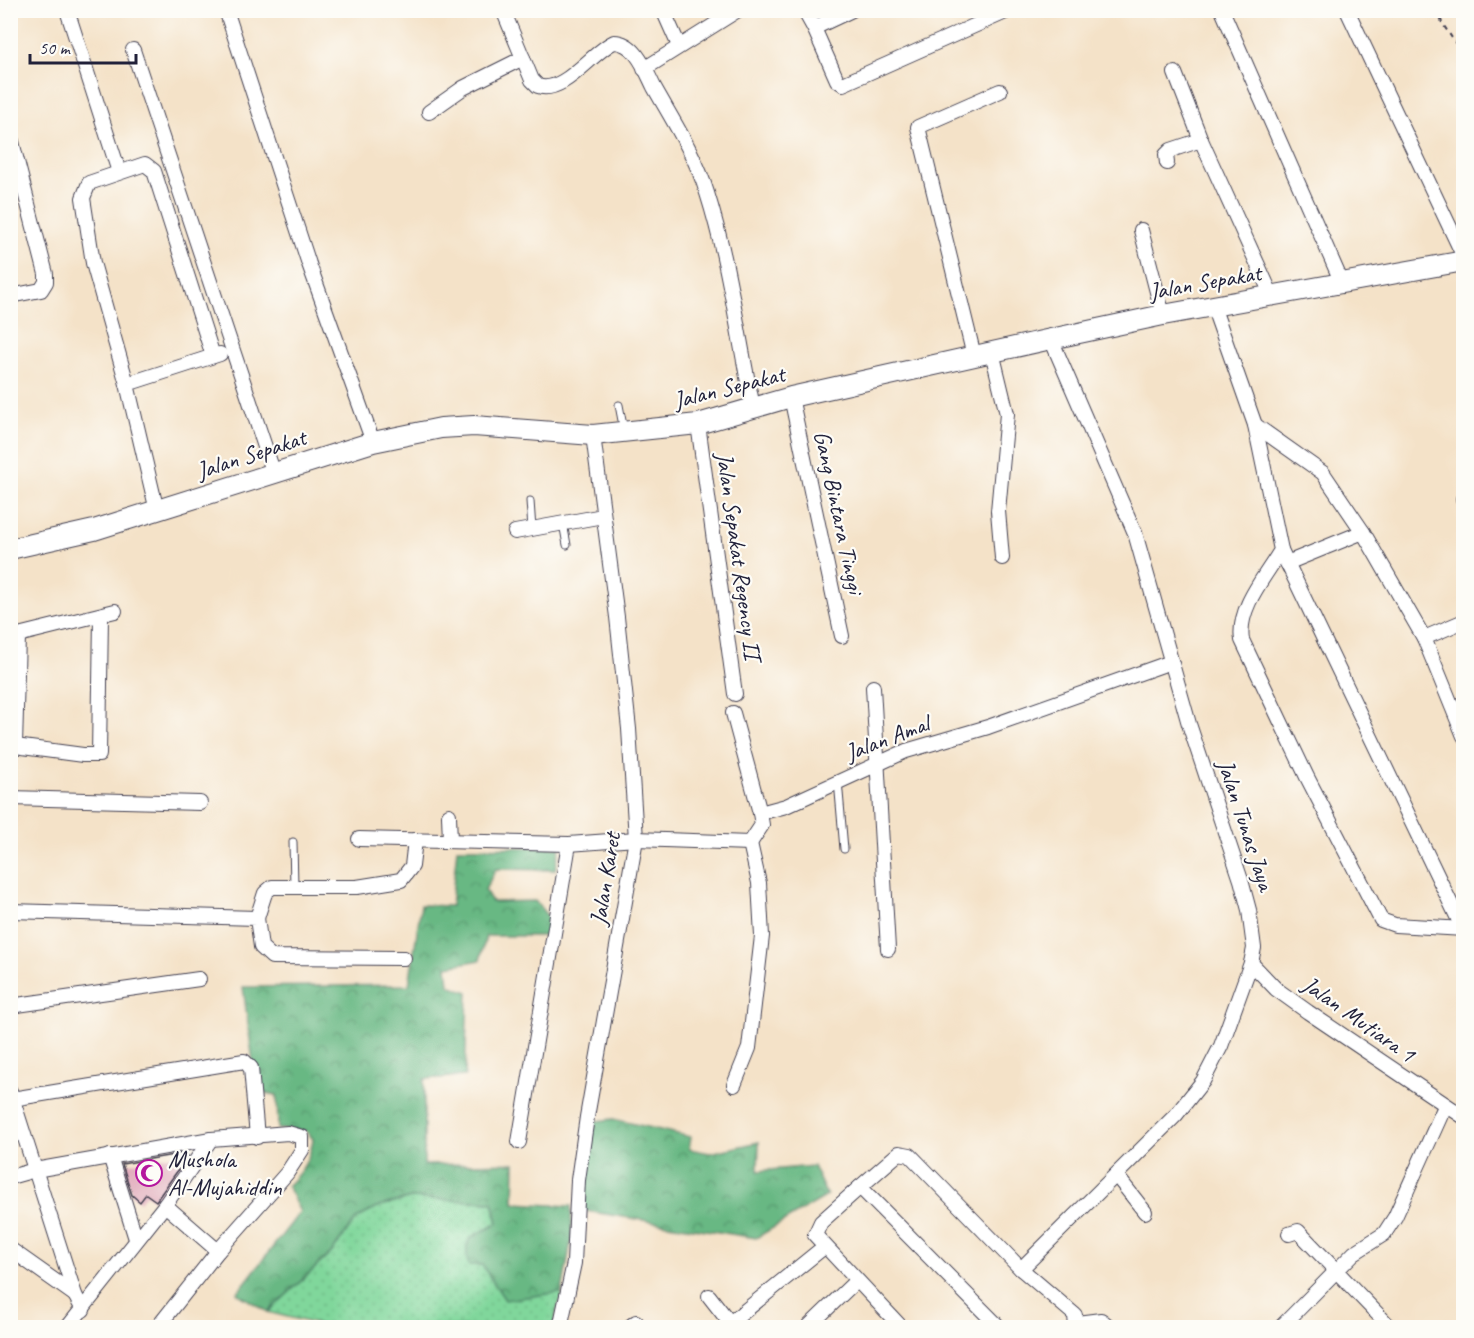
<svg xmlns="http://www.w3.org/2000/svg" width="1474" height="1338" font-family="Caveat,sans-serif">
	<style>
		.green { fill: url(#green-dots); stroke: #517c6b; stroke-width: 1.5 }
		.forest { fill: url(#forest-crowns); stroke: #456d5f; stroke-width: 1.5 }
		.building { fill: #d995ab }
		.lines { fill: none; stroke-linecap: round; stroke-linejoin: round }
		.lane-casing { stroke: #423f50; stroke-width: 9 }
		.street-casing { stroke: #423f50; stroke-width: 16 }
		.secondary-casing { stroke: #423f50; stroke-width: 22 }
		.path { stroke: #423f50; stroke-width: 2; stroke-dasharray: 4.5 4.5; stroke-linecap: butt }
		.lane { stroke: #fff; stroke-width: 7 }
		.street { stroke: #fff; stroke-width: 14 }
		.secondary { stroke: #fff; stroke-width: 20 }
		.labels { text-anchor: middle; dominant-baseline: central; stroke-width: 4.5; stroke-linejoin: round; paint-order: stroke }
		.street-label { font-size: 24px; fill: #22223b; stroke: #fdfcf7 }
		.poi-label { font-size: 24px; fill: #22223b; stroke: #fdfcf7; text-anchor: start }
	</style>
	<defs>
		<pattern id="green-dots" width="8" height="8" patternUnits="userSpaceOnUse" patternTransform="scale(1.5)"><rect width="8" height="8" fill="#80d79b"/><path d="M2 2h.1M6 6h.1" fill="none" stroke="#6eb886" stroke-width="1.8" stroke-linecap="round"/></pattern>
		<pattern id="forest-crowns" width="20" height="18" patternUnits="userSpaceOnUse" patternTransform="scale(1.5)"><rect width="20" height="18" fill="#68b883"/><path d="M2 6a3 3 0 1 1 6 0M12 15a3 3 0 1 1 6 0" fill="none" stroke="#55956c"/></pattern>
	</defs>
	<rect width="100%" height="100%" fill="#fdfcf7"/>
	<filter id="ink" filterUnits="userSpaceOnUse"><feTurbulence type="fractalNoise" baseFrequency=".0167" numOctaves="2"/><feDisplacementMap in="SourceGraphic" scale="12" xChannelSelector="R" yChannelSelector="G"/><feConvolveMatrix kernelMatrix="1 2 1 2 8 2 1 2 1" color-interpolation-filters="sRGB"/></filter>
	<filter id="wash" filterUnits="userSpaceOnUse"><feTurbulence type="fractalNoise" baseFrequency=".008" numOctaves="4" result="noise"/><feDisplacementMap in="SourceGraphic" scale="24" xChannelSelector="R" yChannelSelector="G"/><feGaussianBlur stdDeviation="1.35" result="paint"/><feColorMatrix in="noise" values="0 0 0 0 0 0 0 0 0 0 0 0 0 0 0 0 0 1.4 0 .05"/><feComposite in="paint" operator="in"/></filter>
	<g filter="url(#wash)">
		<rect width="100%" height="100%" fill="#f4e2c8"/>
		<polygon class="green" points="411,1198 493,1202 498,1223 469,1239 482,1265 562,1292 553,1327 332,1328 268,1312 332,1252 356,1219 380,1206"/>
		<g class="forest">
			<path d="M560 847 555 870 496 869 485 890 492 902 535 901 550 919 547 936H486L480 960 447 966 449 985 468 992 465 1076 424 1079V1165L515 1163 514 1203 571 1206 572 1236 562 1292 505 1300 482 1265H468C463 1231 473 1239 498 1223L493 1202 411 1198 380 1206 356 1219 332 1252 268 1312 237 1293 300 1212 287 1186C302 1172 310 1159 313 1139L306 1131 278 1129 277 1095 257 1092 243 987 409 985 421 905 451 906 457 848Z"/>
			<polygon points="613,1119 691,1137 689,1149 710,1153 759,1142 758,1171 813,1166 827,1196 756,1238 580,1210 589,1122"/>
		</g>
		<g id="blocks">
			<polygon class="building" points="185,1153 188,1156 156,1201 146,1194 140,1202 132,1195 122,1164"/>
		</g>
	</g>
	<g filter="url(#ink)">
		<use href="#blocks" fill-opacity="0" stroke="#423f50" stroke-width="1.5"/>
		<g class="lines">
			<defs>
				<g id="lane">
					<polyline points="619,405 624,431"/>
					<polyline points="530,501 532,529"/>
					<polyline points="563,523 567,545"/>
					<polyline points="838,781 844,849"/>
					<polyline points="293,842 294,886"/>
				</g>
				<g id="street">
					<polyline points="67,10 119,172"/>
					<polyline points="226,10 309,264 373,442"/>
					<path d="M503 10 532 80 538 86C563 95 592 52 614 42 636 42 646 71 654 87 673 121 696 156 707 193 729 262 738 336 753 407"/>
					<polyline points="663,10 679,46"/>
					<polyline points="804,10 814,28 837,80 843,84 1010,10"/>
					<polyline points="1222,10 1342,283"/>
					<polyline points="1347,10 1464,257"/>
					<polyline points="814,28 852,10"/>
					<polyline points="133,50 274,474"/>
					<polyline points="644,69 738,10"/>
					<polyline points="1175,73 1201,140 1272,296"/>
					<polyline points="429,112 463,88 523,58"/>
					<polyline points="10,134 46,274 46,282 41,290 10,296"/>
					<polyline points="1167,163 1166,155 1171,150 1201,140"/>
					<polyline points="1141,230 1163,315"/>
					<path d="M1213 306 1255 425 1281 550C1265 577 1237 608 1242 640L1307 777 1381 920 1395 925 1464 929"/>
					<polyline points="992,352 1007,414 998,511 1002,558"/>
					<polyline points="974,356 918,127 1000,91"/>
					<polyline points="127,384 93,263 83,198 89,183 145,164 154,171 213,356"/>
					<polyline points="791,397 842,636"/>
					<polyline points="698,424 735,694"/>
					<polyline points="1255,425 1323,473 1363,532"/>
					<polyline points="1463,499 1464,500"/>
					<polyline points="157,511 127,384 220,354"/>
					<polyline points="515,532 603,516"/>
					<polyline points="1281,550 1463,929"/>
					<polyline points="1287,563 1363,532 1424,638 1464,736"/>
					<polyline points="18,636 15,746 83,755 99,755 101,615"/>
					<polyline points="10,637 115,611"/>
					<polyline points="1424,638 1464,621"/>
					<polyline points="873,687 888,949"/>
					<polyline points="733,713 760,813"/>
					<polyline points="10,798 200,803"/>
					<polyline points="449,815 450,841"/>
					<polyline points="359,839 569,844 636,839 750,843 762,825 760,813 786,806 906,751 988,727 1171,662"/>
					<polyline points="10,911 257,918 261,947 272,957 404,958"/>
					<polyline points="257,918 265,893 272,887 357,887 401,880 412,866 415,840"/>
					<polyline points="1251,963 1276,989 1308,1012 1464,1117"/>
					<polyline points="10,1006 199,979"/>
					<polyline points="734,1085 749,1048 762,936 759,883 750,843"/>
					<polyline points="10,1091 75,1295 83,1310"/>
					<polyline points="12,1099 244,1061 251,1068 257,1137"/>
					<polyline points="519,1142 569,844"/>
					<polyline points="110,1156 136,1239"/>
					<polyline points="1116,1175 1145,1212"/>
					<polyline points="10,1177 35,1170 211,1139 288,1133 302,1137 302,1150 287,1173 218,1251 157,1328"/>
					<polyline points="860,1187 821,1222 815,1235 902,1328"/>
					<polyline points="165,1205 218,1251"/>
					<polyline points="1289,1234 1298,1231 1391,1328"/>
					<polyline points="10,1249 75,1295"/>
					<polyline points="1021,1269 1176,1115 1203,1081 1221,1046 1251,963 1254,948 1249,910 1241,880 1189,724 1135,533 1051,339"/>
					<polyline points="709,1296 734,1328"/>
					<polyline points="730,1323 824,1247"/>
					<polyline points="1077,1323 1101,1320 1111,1328"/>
					<polyline points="67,1328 165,1205 211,1139"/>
					<polyline points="560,1328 574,1263 578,1180 587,1117 636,839 629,729 617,617 593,435"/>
					<polyline points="628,1328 636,1322 640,1328"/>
					<polyline points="807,1328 856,1281"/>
					<polyline points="1000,1328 860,1187 899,1153 910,1155 1021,1269 1075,1315 1076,1328"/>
					<polyline points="1280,1328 1354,1253 1384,1234 1395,1217 1445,1106"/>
				</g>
				<polyline id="secondary" points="10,549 94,530 373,442 441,428 474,426 593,435 698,424 791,397 1051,339 1163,315 1464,261"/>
			</defs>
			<use href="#lane" class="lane-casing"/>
			<use href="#street" class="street-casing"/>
			<use href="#secondary" class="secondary-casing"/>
			<polyline class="path" points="1438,10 1442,23 1464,56"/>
			<use href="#lane" class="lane"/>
			<use href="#street" class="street"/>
			<use href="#secondary" class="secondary"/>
		</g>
	</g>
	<defs>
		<symbol id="mosque-ring" viewBox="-11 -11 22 22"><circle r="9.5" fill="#fdfcf7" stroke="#b5179e" stroke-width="1.5"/><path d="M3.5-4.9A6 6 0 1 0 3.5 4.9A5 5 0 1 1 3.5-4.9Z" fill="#b5179e"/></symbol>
	</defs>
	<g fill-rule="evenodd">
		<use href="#mosque-ring" x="134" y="1158" width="30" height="30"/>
	</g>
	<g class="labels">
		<g class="street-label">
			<text transform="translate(1205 282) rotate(-10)">Jalan Sepakat</text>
			<text transform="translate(729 387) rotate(-14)">Jalan Sepakat</text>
			<text transform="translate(251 454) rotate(-18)">Jalan Sepakat</text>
			<text transform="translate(839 512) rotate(78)">Gang Bintara Tinggi</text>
			<text transform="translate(739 556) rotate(82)">Jalan Sepakat Regency II</text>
			<text transform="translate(887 738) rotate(-21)">Jalan Amal</text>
			<text transform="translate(1246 825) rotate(72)">Jalan Tunas Jaya</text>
			<text transform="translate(605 879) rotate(-81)">Jalan Karet</text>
			<text transform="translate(1359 1019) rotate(35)">Jalan Mutiara 1</text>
		</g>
		<g class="poi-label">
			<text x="168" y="1159">Mushola<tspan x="168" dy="28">Al-Mujahiddin</tspan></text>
		</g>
	</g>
	<rect width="1474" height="1338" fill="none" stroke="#fdfcf7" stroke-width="36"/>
	<path d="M30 54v9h106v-9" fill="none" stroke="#22223b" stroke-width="3"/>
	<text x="39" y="54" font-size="18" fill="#22223b" stroke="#fdfcf7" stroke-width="4.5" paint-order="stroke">50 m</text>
</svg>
